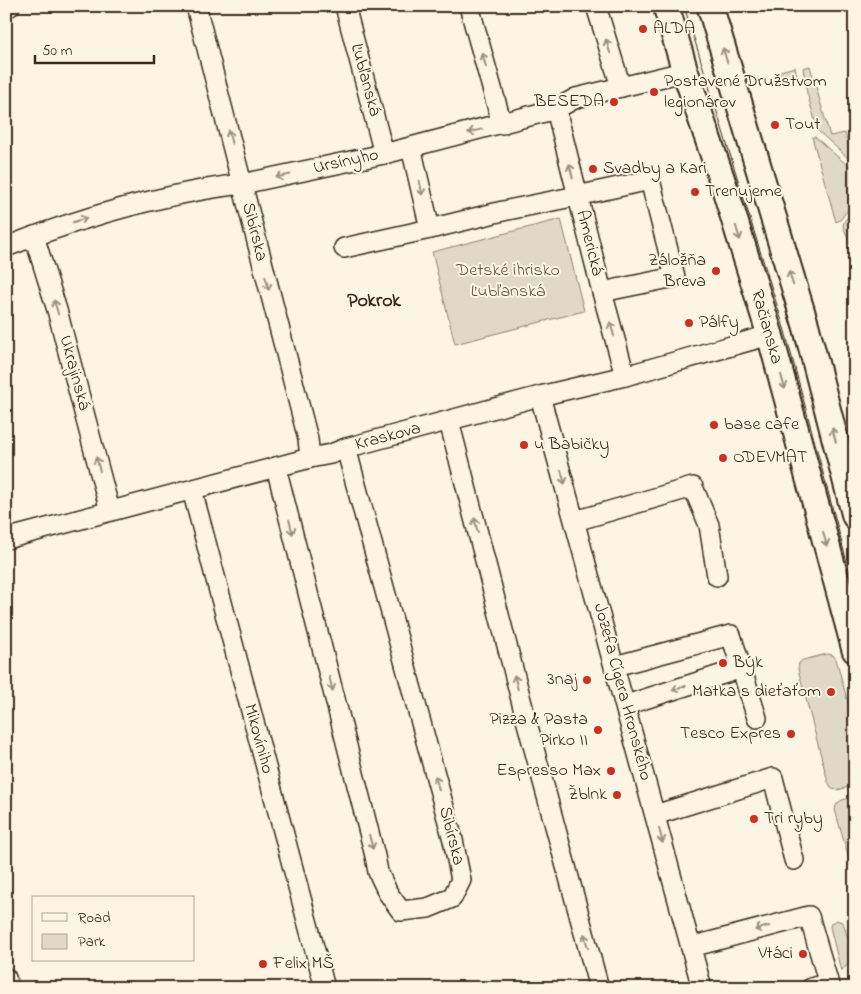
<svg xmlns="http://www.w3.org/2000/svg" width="861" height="994" font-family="'Indie Flower',sans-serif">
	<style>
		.green { fill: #e0d8c8; stroke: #8e8173 }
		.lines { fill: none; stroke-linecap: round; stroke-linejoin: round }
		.minor-casing { stroke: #3b2a1e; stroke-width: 22 }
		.major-casing { stroke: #3b2a1e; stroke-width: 29 }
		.minor { stroke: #fcf5e5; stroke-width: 19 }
		.major { stroke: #fcf5e5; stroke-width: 25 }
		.tram { stroke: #3b2a1e; stroke-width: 1 }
		.oneway { stroke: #9c9082 }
		.poi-dot { fill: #c8321e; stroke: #fcf5e5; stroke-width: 2 }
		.labels { text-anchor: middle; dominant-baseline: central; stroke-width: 4; stroke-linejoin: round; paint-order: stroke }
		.poi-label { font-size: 18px; fill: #3b2a1e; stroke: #fcf5e5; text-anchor: start }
		.street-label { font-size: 18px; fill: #3b2a1e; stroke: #fcf5e5 }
		.park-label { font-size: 18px; fill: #645648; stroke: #fcf5e5 }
		.quarter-label { font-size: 20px; font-weight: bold; fill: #3b2a1e; stroke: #fcf5e5 }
	</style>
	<rect width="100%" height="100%" fill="#fcf5e5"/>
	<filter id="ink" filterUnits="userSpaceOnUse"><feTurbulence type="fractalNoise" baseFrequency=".02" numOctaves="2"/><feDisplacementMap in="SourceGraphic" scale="10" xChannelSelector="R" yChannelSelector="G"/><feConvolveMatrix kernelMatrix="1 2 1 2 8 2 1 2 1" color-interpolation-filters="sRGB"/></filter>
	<g filter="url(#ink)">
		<g class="green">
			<polygon points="810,66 830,136 845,133 852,159 849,159 818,131 807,93 803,68"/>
			<polygon points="795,67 797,77 792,82 780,78 780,71"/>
			<polygon points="812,137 815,137 846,164 855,168 855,201 840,220 836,222"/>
			<polygon points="855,207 855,256 843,226 844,222"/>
			<polygon points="561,219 584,311 455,344 432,252"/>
			<polygon points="827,654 833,655 836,659 855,728 855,785 838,790 832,789 828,782 798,669 799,663 803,660"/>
			<path d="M855 797V881L835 810C836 799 846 799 855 797Z"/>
			<path d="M836 920 842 922 844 925C849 943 858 958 841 971L830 927 831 923Z"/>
		</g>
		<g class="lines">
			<defs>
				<g id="minor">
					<polyline points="196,6 308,439 310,458"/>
					<polyline points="345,6 384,154"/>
					<polyline points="469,6 502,124"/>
					<polyline points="596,6 621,87"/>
					<polyline points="6,7 10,6"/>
					<polyline points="556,109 602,292 625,376"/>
					<polyline points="411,147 430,229"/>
					<polyline points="34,236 57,310 110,511"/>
					<path d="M6 247C57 227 109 210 163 198 189 192 215 187 242 184L384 154 556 109 576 98 675 74 685 71"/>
					<polyline points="344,248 430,229 503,211 577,196 650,180 675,277 602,292"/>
					<polyline points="540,396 702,988"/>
					<polyline points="449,421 527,723 599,988"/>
					<polyline points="276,467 375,856 378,872 388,893 401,911 428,908 452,898 461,880 453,840 346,448"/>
					<polyline points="192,490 325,988"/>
					<polyline points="575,521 693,487 709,525 717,576"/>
					<polyline points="6,539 310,458 331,454 346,448 540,396 625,376 770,335"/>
					<polyline points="615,666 731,635 757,718"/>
					<polyline points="626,705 742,668"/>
					<polyline points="655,815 773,778 794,860"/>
					<polyline points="691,947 809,916 830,988"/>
					<polyline points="6,978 9,988"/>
					<polyline points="811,988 828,983"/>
				</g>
				<g id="major">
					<polyline points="666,6 685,71 724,186 770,335 855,650"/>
					<polyline points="710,6 806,326 855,516"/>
				</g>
			</defs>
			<use href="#minor" class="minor-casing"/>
			<use href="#major" class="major-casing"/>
			<use href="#minor" class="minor"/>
			<use href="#major" class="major"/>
			<g class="tram">
				<polyline points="684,6 785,331 855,592"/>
				<polyline points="782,295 801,360"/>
			</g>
		</g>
		<defs><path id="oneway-shaft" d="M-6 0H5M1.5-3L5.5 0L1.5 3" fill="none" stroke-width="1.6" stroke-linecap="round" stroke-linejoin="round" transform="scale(1.25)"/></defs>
		<g class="oneway">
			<use href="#oneway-shaft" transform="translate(608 46) rotate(-107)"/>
			<use href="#oneway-shaft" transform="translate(725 55) rotate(-107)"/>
			<use href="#oneway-shaft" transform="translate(484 60) rotate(-106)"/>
			<use href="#oneway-shaft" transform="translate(475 131) rotate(166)"/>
			<use href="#oneway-shaft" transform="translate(230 137) rotate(-104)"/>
			<use href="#oneway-shaft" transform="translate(571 171) rotate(-104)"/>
			<use href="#oneway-shaft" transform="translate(283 176) rotate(168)"/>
			<use href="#oneway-shaft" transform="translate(421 188) rotate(78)"/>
			<use href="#oneway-shaft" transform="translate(80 220) rotate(-17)"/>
			<use href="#oneway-shaft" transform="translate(738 233) rotate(73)"/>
			<use href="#oneway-shaft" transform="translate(791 278) rotate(-107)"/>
			<use href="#oneway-shaft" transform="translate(267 283) rotate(75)"/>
			<use href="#oneway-shaft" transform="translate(56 307) rotate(-107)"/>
			<use href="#oneway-shaft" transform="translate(612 329) rotate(-106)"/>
			<use href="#oneway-shaft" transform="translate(783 382) rotate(75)"/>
			<use href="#oneway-shaft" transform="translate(834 435) rotate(-105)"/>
			<use href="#oneway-shaft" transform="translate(98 464) rotate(-105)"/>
			<use href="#oneway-shaft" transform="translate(563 477) rotate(75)"/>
			<use href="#oneway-shaft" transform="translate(476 525) rotate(-104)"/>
			<use href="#oneway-shaft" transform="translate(291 527) rotate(76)"/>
			<use href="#oneway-shaft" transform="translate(825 539) rotate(75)"/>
			<use href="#oneway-shaft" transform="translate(516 682) rotate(-104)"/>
			<use href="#oneway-shaft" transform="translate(331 684) rotate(76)"/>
			<use href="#oneway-shaft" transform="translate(679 688) rotate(162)"/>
			<use href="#oneway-shaft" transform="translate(437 783) rotate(-105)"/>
			<use href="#oneway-shaft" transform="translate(661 836) rotate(75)"/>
			<use href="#oneway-shaft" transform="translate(371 842) rotate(76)"/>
			<use href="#oneway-shaft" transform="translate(762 928) rotate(165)"/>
			<use href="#oneway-shaft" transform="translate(586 941) rotate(-106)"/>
		</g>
	</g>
	<g class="poi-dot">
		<circle cx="643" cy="29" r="5"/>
		<circle cx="654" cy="92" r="5"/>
		<circle cx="614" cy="102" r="5"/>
		<circle cx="775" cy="125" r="5"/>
		<circle cx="593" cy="169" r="5"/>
		<circle cx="695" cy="192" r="5"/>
		<circle cx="716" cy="271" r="5"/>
		<circle cx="689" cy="323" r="5"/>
		<circle cx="714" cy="425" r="5"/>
		<circle cx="524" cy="445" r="5"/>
		<circle cx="723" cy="458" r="5"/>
		<circle cx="723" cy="663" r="5"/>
		<circle cx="587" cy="680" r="5"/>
		<circle cx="831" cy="692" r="5"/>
		<circle cx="598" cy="730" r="5"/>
		<circle cx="791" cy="734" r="5"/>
		<circle cx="611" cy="771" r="5"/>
		<circle cx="617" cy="795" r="5"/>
		<circle cx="754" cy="819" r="5"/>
		<circle cx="803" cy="954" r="5"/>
		<circle cx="263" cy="964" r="5"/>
	</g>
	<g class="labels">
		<g class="poi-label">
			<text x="653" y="29">ALDA</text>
			<text x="664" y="82">Postavené Družstvom<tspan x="664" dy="21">legionárov</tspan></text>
			<text x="604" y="102" text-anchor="end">BESEDA</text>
			<text x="785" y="125">Tout</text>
			<text x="603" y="169">Svadby a Kari</text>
			<text x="705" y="192">Trenujeme</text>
			<text x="706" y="261" text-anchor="end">Záložňa<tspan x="706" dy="21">Breva</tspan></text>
			<text x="699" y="323">Pálfy</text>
			<text x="724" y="425">base cafe</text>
			<text x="534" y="445">u Babičky</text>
			<text x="733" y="458">ODEVMAT</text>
			<text x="733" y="663">Býk</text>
			<text x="577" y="680" text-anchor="end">3naj</text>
			<text x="821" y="692" text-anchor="end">Matka s dieťaťom</text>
			<text x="588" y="720" text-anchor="end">Pizza &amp; Pasta<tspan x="588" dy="21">Pirko II</tspan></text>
			<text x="781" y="734" text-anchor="end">Tesco Expres</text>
			<text x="601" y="771" text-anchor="end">Espresso Max</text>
			<text x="607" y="795" text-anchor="end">Žblnk</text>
			<text x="764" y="819">Tri ryby</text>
			<text x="793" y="954" text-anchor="end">Vtáci</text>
			<text x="273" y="964">Felix MŠ</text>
		</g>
		<g class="street-label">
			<text transform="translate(365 80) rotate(75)">Ľubľanská</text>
			<text transform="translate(346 162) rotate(-12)">Ursínyho</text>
			<text transform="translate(254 232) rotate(76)">Sibírska</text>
			<text transform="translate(589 243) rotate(76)">Americká</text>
			<text transform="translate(766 327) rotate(74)">Račianska</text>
			<text transform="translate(74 373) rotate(75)">Ukrajinská</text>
			<text transform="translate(388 437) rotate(-15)">Kraskova</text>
			<text transform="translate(622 692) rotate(75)">Jozefa Cígera Hronského</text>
			<text transform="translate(258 739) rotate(75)">Mikovíniho</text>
			<text transform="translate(451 836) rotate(76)">Sibírska</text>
		</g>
		<g class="park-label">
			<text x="508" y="271">Detské ihrisko<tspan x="508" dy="21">Ľubľanská</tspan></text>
		</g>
		<g class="quarter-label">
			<text x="374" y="301">Pokrok</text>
		</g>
	</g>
	<rect width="861" height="994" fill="none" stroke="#fcf5e5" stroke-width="25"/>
	<rect x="12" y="12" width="836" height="969" fill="none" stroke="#3b2a1e" stroke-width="2" filter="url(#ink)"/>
	<rect x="32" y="896" width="162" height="65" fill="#fcf5e5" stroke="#afa495"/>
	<rect x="42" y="913" width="25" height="8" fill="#fcf5e5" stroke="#afa495"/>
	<text x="78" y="922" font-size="15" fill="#3b2a1e">Road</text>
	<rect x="42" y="934" width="25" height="15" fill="#e0d8c8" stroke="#afa495"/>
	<text x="78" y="946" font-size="15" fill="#3b2a1e">Park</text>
	<path d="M35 55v8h119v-8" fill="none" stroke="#3b2a1e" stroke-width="2.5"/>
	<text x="42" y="55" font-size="15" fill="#3b2a1e" stroke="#fcf5e5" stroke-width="4" paint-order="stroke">50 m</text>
</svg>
